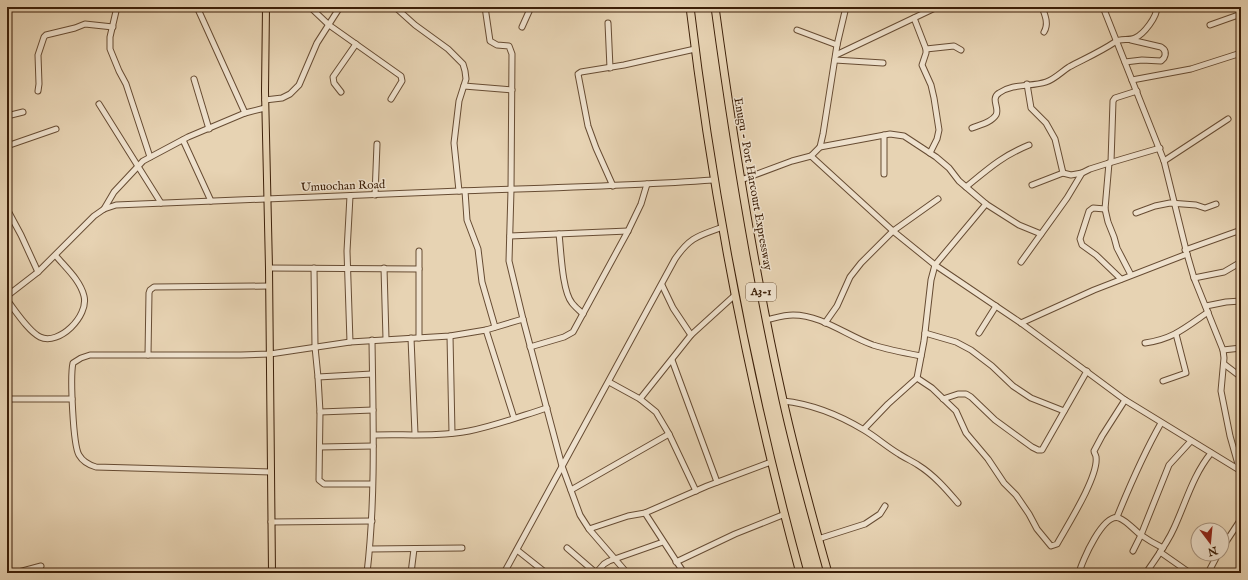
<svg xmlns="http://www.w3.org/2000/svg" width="1248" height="580" font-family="'IM FELL English',serif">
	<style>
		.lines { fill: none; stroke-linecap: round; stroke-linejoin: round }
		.minor-casing { stroke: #674c33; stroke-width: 7 }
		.major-casing { stroke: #3c1f08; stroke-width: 8 }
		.highway-casing { stroke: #3c1f08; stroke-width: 9 }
		.minor { stroke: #efe2ce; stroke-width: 5 }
		.major { stroke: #e7d3b3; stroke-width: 6 }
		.highway { stroke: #e7d3b3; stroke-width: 7 }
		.labels { text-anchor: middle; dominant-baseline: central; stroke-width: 3; stroke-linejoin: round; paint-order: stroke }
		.shield { fill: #efe2ce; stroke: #725a43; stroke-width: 1 }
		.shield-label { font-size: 11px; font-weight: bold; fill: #3c1f08 }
		.street-label { font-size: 12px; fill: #3c1f08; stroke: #efe2ce }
	</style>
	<rect width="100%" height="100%" fill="#e7d3b3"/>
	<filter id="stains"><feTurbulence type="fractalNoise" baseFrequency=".005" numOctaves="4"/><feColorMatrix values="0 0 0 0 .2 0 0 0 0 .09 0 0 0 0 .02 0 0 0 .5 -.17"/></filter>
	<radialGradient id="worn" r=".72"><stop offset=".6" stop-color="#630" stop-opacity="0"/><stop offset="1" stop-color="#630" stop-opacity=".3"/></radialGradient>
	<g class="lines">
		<defs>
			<g id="minor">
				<polyline points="117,7 110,37 110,49 119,71 126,84 150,157"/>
				<polyline points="197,7 245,113"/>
				<polyline points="310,7 329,25 401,76 402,81 391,99"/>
				<polyline points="395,7 415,25 448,49 463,64 465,71 466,79 459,101 454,143 459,191"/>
				<polyline points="485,7 490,41 497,45 509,46 512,54 511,190 509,261 523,319 562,466 580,515 589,529 627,573"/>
				<path d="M1042 7C1045 15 1049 24 1044 32"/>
				<polyline points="1103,7 1164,161 1187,254 1194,278 1223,350 1224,358 1221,391 1230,436 1240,471"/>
				<polyline points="914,18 926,49 926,53 922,65 931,85 934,98 939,130 937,139 930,153"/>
				<polyline points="608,23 610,68"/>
				<polyline points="1210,25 1241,14"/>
				<polyline points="522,27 531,7"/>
				<polyline points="797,30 837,45"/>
				<polyline points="926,49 954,46 961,50"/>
				<polyline points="836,55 937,7"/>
				<polyline points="835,60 883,63"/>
				<path d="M1125 62 1142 60 1161 61 1164 58C1166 54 1166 50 1161 47L1131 40"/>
				<polyline points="194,79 209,129"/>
				<polyline points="1132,80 1191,69 1241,53"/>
				<polyline points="1027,84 1031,108 1046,123 1055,139 1063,173"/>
				<polyline points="464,86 512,90"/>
				<polyline points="38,91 39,84 38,55 44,37 46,35 75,28 85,24 113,27"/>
				<polyline points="341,92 334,83 333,77 356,44"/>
				<polyline points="265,100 282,98 290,94 299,85 317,43 340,7"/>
				<polyline points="99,104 161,203"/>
				<polyline points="7,116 23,112"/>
				<path d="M972 128C979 125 991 123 996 115 1000 108 990 99 999 93 1013 83 1031 87 1046 82 1055 79 1061 72 1069 67 1084 59 1100 52 1115 42 1120 38 1129 41 1135 38 1144 34 1157 17 1157 7"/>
				<polyline points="884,135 884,174"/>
				<polyline points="183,140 211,201"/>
				<polyline points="7,146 56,129"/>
				<polyline points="820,147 890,134 904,136 936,157 949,168 959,181 986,204 1019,225 1041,234"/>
				<polyline points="811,156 893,231 935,265 1021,323 1125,400 1241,471"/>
				<polyline points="1164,161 1228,119"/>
				<polyline points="1111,162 1113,101 1115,98 1137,91"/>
				<polyline points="1109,163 1105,209 1108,222 1114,237 1117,248 1131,275"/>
				<polyline points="741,180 792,161 811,156 820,147 823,134 837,45 846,7"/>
				<polyline points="1032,185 1063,173 1071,175 1082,173"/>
				<polyline points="613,186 596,148 588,126 578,74 581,72 624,65 695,49"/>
				<path d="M966 187C988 169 1002 156 1029 145"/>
				<polyline points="465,191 467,220 478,249 482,282 495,327"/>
				<polyline points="375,195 377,144"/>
				<polyline points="7,209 21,235 38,272"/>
				<polyline points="104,209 114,192 143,161 188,137 245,113 265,108"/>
				<polyline points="1105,209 1093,208 1089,211 1080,239 1082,245 1096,255 1121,279"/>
				<polyline points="1136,213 1155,206 1170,203 1196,205 1205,208 1216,204"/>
				<path d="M559 234C561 250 562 291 572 303 575 307 579 310 583 314"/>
				<polyline points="510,236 628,231"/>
				<polyline points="1185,250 1241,230"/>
				<polyline points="1021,262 1067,198 1082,173 1090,169 1109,163 1160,148"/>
				<polyline points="269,268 419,269"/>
				<polyline points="314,268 315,347 318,377 320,412 319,480 324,484 372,484"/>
				<polyline points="384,268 386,339"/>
				<polyline points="1194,278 1224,272 1241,262"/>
				<polyline points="662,285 673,308 691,335"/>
				<path d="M7 296 38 272 94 216 104 209 116 205C230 200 345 196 460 191 545 188 629 186 713 180"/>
				<path d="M7 300C15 310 28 331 40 337 59 346 89 316 84 296 80 280 66 268 56 256"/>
				<polyline points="1206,306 1226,302 1241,301"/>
				<path d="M766 320C775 318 784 315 793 315 822 315 847 336 873 345 889 350 905 353 921 356"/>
				<polyline points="825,323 837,306 850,277 861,263 893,231 938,199"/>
				<polyline points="1021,323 1094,290 1187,254"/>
				<polyline points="486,330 514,418"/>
				<polyline points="925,333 956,342 971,350 992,366 1013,386 1031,398 1064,411"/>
				<polyline points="979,333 996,306"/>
				<polyline points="450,336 452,433"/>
				<polyline points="411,338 415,434"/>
				<polyline points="419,338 419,251"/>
				<polyline points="350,342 347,251 350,196"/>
				<path d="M1145 343C1173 339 1185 328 1208 312"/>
				<polyline points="530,347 564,337 573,332 628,231 641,204 647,184"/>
				<polyline points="1223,350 1241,348"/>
				<polyline points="148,355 149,293 150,290 154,287 269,286"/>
				<polyline points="672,360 717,482"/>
				<polyline points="1224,364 1241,377"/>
				<polyline points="318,377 372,374"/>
				<path d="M917 378 932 388 956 411 966 433 988 459 1004 483 1016 495 1029 514 1037 529 1051 546 1057 544C1067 526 1099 476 1096 457 1096 455 1094 453 1094 451L1102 436 1125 400"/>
				<polyline points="1163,381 1186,373 1176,334"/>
				<polyline points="609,382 640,399 656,412 669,434 696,491"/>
				<polyline points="7,399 72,399"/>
				<polyline points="640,399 691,335 735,295"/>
				<polyline points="943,399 958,394 966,394 971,397 995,420 1032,447 1038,450 1042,450 1087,371"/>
				<path d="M783 401C812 404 839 415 864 430 876 437 887 447 899 454 905 458 912 461 918 465 934 475 946 489 958 503"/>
				<polyline points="320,412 373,410"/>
				<polyline points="864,429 888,404 917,378 924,341 931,280 935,265 986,204"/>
				<path d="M374 435C405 434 438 437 469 431 495 426 521 416 547 408"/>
				<polyline points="320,447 373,446"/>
				<path d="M271 472 96 467C89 465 83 462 79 455 73 445 70 376 73 363L81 358 90 355H241L270 354 350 342 450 336 486 330 523 319"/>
				<polyline points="571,490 669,434"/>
				<polyline points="645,513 684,573"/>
				<path d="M1117 517C1130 485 1144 453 1161 423"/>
				<polyline points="271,522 372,521"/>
				<polyline points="589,529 628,516 645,513 707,486 771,462"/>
				<polyline points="818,539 865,524 880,514 885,506"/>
				<polyline points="567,548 596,573 604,564 609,561 663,542"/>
				<polyline points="1222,548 1241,519"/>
				<polyline points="370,549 462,548"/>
				<polyline points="517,550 546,573"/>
				<polyline points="1133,551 1141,535 1169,465 1191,441"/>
				<polyline points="1160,552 1190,573"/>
				<polyline points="676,562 735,534 785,514"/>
				<polyline points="15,573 41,566"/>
				<path d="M367 573C376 496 373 418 372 340"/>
				<polyline points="411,573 414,549"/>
				<path d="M504 573 675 259C690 237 698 236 723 227"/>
				<path d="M1079 573C1082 561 1103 513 1119 518 1127 521 1134 530 1141 535 1148 540 1155 544 1163 548"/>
				<path d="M1146 573C1156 558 1167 544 1174 528 1186 502 1193 475 1211 453"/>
				<polyline points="1208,573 1218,554"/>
			</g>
			<polyline id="major" points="266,7 265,91 269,268 272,573"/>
			<g id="highway">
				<path d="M690 7C713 199 749 386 800 573"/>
				<path d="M715 7C733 139 754 270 783 400 796 458 812 516 828 573"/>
			</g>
		</defs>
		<use href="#minor" class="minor-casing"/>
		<use href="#major" class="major-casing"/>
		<use href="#highway" class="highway-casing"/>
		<use href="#minor" class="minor"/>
		<use href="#major" class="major"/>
		<use href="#highway" class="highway"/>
	</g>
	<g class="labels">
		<rect class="shield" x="746" y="283" width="30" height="18" rx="3"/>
		<g class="shield-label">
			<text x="761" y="292">A3-1</text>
		</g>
		<g class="street-label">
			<text transform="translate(753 184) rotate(80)">Enugu - Port Harcourt Expressway</text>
			<text transform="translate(343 186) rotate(-2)">Umuochan Road</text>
		</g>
	</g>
	<rect width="1248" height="580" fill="none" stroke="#e7d3b3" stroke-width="24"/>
	<rect x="8" y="8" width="1232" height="564" fill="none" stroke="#3c1f08" stroke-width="2"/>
	<rect x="12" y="12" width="1224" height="556" fill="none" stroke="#3c1f08"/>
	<g transform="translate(1210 542) rotate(164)"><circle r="19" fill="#efe2ce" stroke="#a7947f"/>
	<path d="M0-3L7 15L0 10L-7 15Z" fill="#8f2418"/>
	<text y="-6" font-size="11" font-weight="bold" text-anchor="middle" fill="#3c1f08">N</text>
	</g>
	<rect width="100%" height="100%" filter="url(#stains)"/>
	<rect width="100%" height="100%" fill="url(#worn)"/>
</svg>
